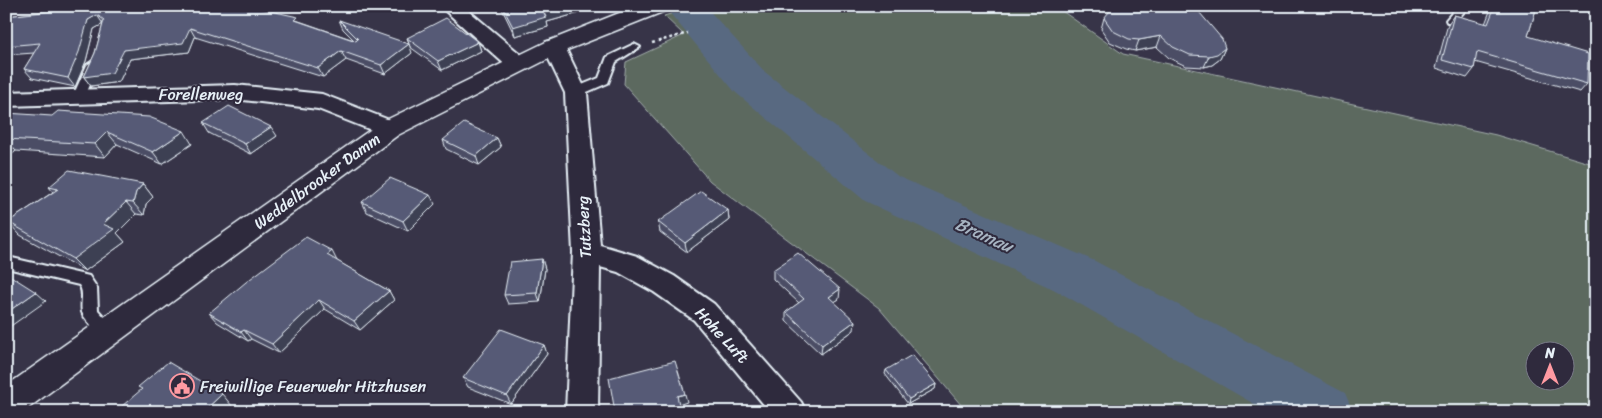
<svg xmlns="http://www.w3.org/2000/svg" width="1602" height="418" font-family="Sriracha,sans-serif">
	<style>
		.green { fill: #5c695e; stroke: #a2adab; fill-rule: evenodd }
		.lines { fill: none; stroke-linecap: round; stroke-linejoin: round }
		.river { fill: #586981; fill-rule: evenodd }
		.lane-casing { stroke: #e8f1f8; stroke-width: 4 }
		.street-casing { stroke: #e8f1f8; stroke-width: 4 }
		.secondary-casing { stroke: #e8f1f8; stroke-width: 3 }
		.path { stroke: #e8f1f8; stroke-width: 2.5; stroke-dasharray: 3 3; stroke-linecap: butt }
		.lane { fill: #2f2a3d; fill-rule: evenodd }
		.street { fill: #2f2a3d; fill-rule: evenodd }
		.secondary { fill: #2f2a3d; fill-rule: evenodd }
		.wall { fill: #4b4d65; stroke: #e8f1f8 }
		.shaded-wall { fill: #3d3f53; stroke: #e8f1f8 }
		.building { fill: #575a76; stroke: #e8f1f8 }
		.labels { text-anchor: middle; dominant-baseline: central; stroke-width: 4; stroke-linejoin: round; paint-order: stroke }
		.street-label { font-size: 16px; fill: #e8f1f8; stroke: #2f2a3d }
		.poi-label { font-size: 16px; fill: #e8f1f8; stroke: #2f2a3d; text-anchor: start }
		.water-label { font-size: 18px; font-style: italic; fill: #a7b4c2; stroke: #2f2a3d }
	</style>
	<rect width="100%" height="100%" fill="#373448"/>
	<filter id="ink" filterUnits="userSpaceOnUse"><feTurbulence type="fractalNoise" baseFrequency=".02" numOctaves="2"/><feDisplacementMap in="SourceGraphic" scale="10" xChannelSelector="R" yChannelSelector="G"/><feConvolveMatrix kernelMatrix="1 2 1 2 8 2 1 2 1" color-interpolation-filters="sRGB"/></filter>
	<g filter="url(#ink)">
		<path class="green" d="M696 6H1055L1123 54 1496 135 1596 165V412H967L879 308 710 181 624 84 626 62 684 35 664 16ZM1534 350H1564V380H1534Z"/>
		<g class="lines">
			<polygon class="river" points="664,6 705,6 765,72 899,177 1095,261 1345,393 1353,412 1268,412 1057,291 865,201 735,92"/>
			<defs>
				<g id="lane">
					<polygon points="1458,6 1469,6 1455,22 1447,22 1446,20"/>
					<polygon points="634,44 640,47 616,62 608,83 580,95 572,95 570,92 572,89 599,78 607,57"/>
					<polygon points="93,61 99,65 85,96 83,99 75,99 73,96 87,65"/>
					<path d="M12 258 89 276 97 288 98 310 117 331 114 336C110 337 107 338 103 335 97 331 84 319 82 312 80 302 85 293 79 285L7 268 6 261Z"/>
				</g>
				<g id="street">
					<polygon points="440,6 463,6 526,59 529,64 526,69 518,71 510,69"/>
					<polygon points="554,40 562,42 565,47 587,93 600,245 637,256 674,276 714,304 801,402 806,412 770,412 694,320 654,292 618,272 600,267 598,412 566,412 573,252 565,93 543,47 546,42"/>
					<polygon points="235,85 322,94 397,123 401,129 397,135 389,137 318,109 235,99 6,106 6,92"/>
				</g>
				<polygon id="secondary" points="637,6 668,6 665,11 562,52 398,135 23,412 6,412 6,386 380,123 546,42"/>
			</defs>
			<use href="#lane" class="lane-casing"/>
			<use href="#street" class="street-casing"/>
			<use href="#secondary" class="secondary-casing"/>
			<polyline class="path" points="652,43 688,33"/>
			<use href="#lane" class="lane"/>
			<use href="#street" class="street"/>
			<use href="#secondary" class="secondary"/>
		</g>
		<g class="wall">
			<polygon points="64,6 275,6 276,9 270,11 354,40 343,29 339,20 412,53 385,74 346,60 323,77 195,37 189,52 130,59 119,82 91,86 84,77 95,53 103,24 94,29 86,61 75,87 32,78 24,69 34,53 6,55 6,16 61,10"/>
			<polygon points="499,6 578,6 579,13 547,22 548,27 515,36 501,7"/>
			<polygon points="1210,6 1232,6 1230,12"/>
			<polygon points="1492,6 1537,6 1528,36 1587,84 1580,92 1475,62 1474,69 1467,78 1436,68 1448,24 1454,15 1485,24"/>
			<polygon points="1104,18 1225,48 1220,59 1212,65 1204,67 1186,66 1169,58 1157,47 1135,51 1126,49 1110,42 1101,29"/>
			<polygon points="407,38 478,42 481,51 442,70 410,47"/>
			<polygon points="6,113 192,144 162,164 117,144 105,157 16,151 6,159"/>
			<polygon points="203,123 277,136 251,154 209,133"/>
			<polygon points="497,138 501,147 479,165 446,149 443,140"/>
			<polygon points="143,184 153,197 146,204 144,215 136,214 117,233 125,242 85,271 20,235 8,222 53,192 49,187"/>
			<polygon points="362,202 435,204 408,231 367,212"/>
			<polygon points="728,210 729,220 687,252 660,232 658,222"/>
			<polygon points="542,259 545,269 540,302 508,304 504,295"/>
			<polygon points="337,261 389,291 394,300 360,330 325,309 279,353 251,339 248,341 217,322 209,313"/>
			<polygon points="773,270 839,299 834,302 854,330 821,354 786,321 786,312 799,303 773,279"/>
			<polygon points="544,345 547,354 511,404 468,387 463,378"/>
			<polygon points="886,370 936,384 935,389 908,404 885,374"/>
		</g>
		<g class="shaded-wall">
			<polygon points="254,6 275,6 276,9 258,15"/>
			<polygon points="570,6 578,6 579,13 547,22 548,27 515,36 513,27 544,13"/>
			<polygon points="97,15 103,24 94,29 86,61 75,87 68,78 88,20"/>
			<polygon points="190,28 195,37 189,52 130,59 119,82 91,86 84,77 124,50"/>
			<polygon points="1161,36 1157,47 1135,51 1139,40"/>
			<polygon points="478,42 481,51 442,70 438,61"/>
			<polygon points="409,44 412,53 385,74 381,65"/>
			<polygon points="1225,48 1220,59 1212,65 1204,67 1209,56"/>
			<polygon points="341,51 346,60 323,77 318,68"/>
			<polygon points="271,127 277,136 251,154 245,144"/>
			<polygon points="184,131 192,144 162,164 153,152"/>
			<polygon points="107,132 117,144 105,157 95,144"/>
			<polygon points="497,138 501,147 479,165 476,156"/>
			<polygon points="6,140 16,151 6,159"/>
			<polygon points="143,184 153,197 146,204 144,215 133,203 136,192"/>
			<polygon points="430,195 435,204 408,231 403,221"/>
			<polygon points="126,202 136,214 117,233 125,242 85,271 73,259 103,224"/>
			<polygon points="728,210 729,220 687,252 685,243"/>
			<polygon points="332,251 337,261 333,265 327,255"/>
			<polygon points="542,259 545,269 540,302 537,293"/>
			<polygon points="840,289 839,299 828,306 829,297"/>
			<polygon points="389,291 394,300 360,330 354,321"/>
			<polygon points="36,292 46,301 8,328 6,327 6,313"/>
			<polygon points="319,300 325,309 279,353 272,344"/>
			<polygon points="855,321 854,330 821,354 822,345"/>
			<polygon points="244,330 251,339 248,341 241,332"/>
			<polygon points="544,345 547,354 511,404 507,396"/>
			<polygon points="936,384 935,389 908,404 909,399"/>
			<polygon points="222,394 232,406 226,412 203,412"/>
			<polygon points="685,394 687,402 678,405 677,396"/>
		</g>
		<g class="building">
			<polygon points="64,6 254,6 253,7 298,17 295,20 356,41 358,39 339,20 409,44 381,65 341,51 318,68 190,28 183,43 124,50 112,73 84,77 95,53 104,20 97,15 88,20 79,52 68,78 24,69 40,43 6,46 6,16 61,10"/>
			<polygon points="502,6 570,6 544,13 546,17 513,27"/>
			<polygon points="1114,6 1194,6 1222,39 1225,48 1217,54 1209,56 1190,55 1173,47 1161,36 1139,40 1129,39 1113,31 1104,18"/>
			<polygon points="1495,6 1537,6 1528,36 1588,54 1587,84 1477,52 1474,69 1442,60 1454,15 1488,24"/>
			<polygon points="446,18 478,42 438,61 407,38"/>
			<polygon points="229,106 271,127 245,144 203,123"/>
			<polygon points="58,111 149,117 184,131 153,152 107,132 95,144 6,139 6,113 52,116"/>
			<polygon points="464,123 497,138 476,156 443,140"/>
			<polygon points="69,170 143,184 136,192 133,203 126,202 103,224 114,229 73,259 8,222 58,189 49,187"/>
			<polygon points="390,178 430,195 403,221 362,202"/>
			<polygon points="701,191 728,210 685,243 658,222"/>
			<polygon points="306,237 332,251 327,255 389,291 354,321 319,300 272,344 244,330 241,332 209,313 246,282"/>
			<polygon points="798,253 840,289 829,297 855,321 822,345 786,312 804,299 773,270"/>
			<polygon points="542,259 537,293 504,295 510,262"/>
			<polygon points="6,273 36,292 6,313"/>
			<polygon points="501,329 544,345 507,396 463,378"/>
			<polygon points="912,355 936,384 909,399 886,370"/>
			<polygon points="675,361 685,394 677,396 681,412 615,412 609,378"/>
			<polygon points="168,362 222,394 203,412 115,412 142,389 138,387"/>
		</g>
	</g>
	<defs>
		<symbol id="civic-ring" viewBox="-11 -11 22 22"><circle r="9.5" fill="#2f2a3d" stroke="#ff9aa2" stroke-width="1.5"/><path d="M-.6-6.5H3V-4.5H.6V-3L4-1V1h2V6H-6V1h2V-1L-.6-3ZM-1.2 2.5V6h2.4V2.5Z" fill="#ff9aa2"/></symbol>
	</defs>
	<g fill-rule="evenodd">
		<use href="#civic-ring" x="168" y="372" width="28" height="28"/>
	</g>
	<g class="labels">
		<g class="street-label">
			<text x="201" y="94">Forellenweg</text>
			<text transform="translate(317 181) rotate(-36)">Weddelbrooker Damm</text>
			<text transform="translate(584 227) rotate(-93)">Tutzberg</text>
			<text transform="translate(722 335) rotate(47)">Hohe Luft</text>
		</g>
		<g class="poi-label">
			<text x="200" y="386">Freiwillige Feuerwehr Hitzhusen</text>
		</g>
		<g class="water-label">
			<text transform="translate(984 235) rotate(24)">Bramau</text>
		</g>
	</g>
	<rect width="1602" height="418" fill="none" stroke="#2f2a3d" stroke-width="25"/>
	<rect x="12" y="12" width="1577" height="393" fill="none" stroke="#e8f1f8" stroke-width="2" filter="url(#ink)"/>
	<g transform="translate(1550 366)"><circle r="24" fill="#2f2a3d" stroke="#797a88"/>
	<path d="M0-4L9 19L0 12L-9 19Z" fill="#ff9aa2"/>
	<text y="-8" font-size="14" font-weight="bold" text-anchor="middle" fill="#e8f1f8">N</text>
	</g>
</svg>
